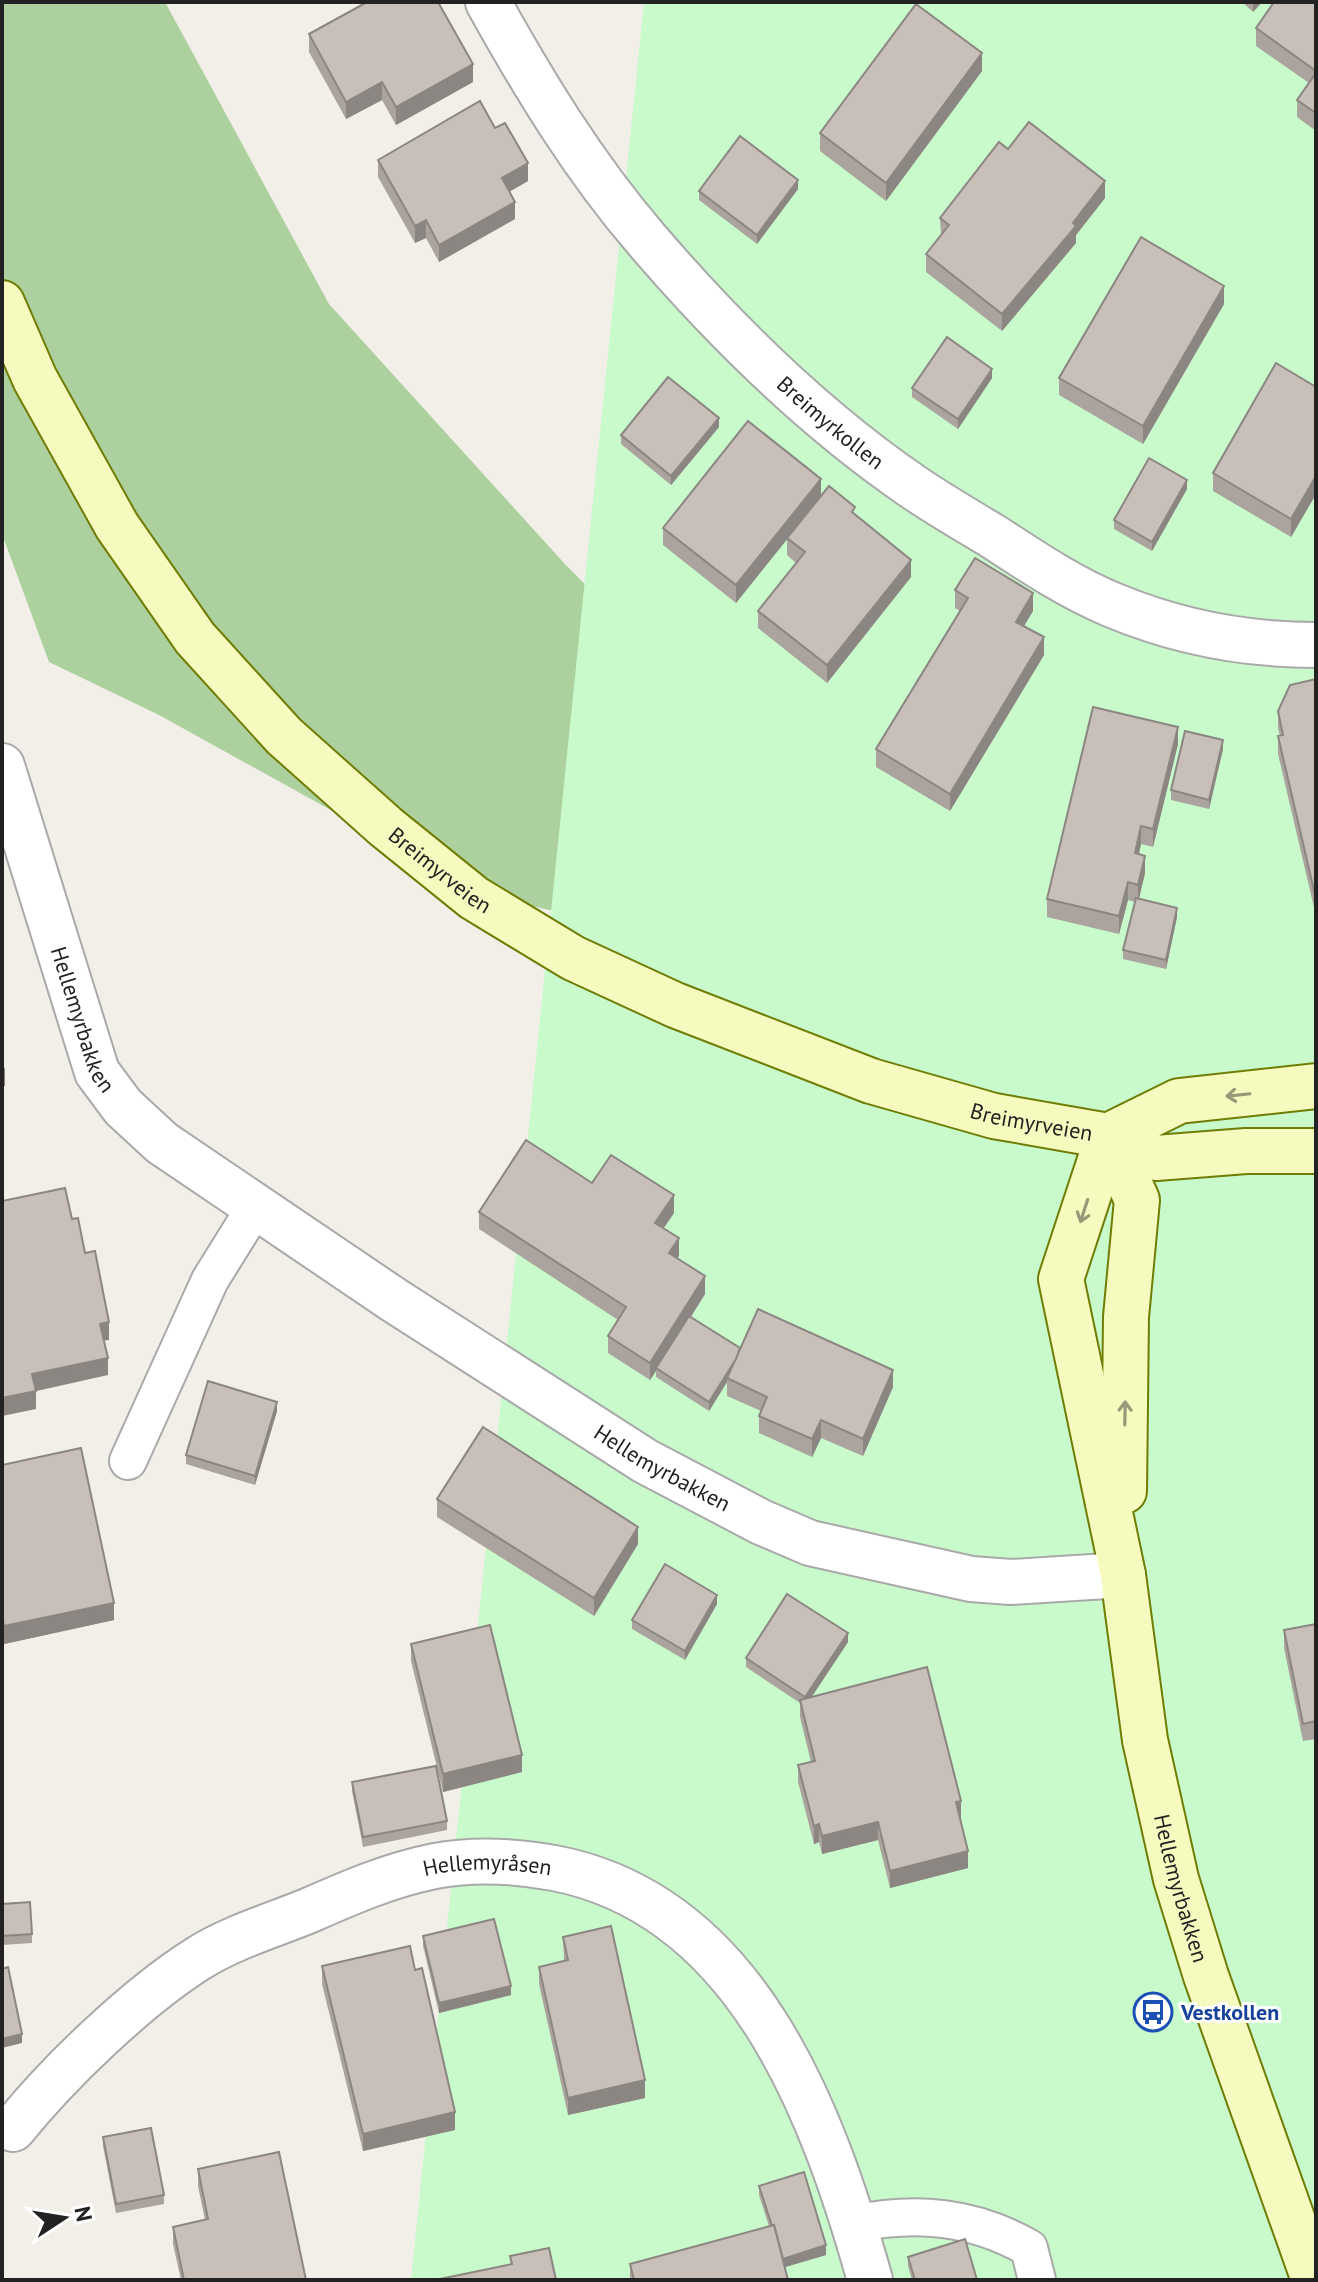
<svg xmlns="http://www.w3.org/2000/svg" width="1318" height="2282" font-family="'PT Sans',sans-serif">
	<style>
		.forest { fill: #add19e }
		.park { fill: #c8facc }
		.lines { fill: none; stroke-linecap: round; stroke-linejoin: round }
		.lane-casing { stroke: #a9a9a9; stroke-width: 40 }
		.street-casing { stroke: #a9a9a9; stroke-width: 48 }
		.secondary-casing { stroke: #707d05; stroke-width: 48 }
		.lane { stroke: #fff; stroke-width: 36 }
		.street { stroke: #fff; stroke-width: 44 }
		.secondary { stroke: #f7fabf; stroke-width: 44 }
		.wall { fill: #aba49e }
		.shaded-wall { fill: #8b8681 }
		.building { fill: #c7bfb8; stroke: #8b8681; stroke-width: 2 }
		.oneway { stroke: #979978 }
		.labels { text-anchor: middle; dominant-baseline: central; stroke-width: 6; stroke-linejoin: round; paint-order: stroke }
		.street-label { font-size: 22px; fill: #222; stroke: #fff }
		.transit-label { font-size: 22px; font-weight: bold; fill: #164399; stroke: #fff; text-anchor: start }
	</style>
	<rect width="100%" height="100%" fill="#f2efe9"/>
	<polygon class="forest" points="2,2 165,2 329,304 564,563 832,834 845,978 484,895 159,715 49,662 2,534"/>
	<polygon class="park" points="644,2 1316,2 1316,2280 411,2280"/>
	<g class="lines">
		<defs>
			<g id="lane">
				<polyline points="128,1461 210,1280 256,1206"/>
				<path d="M854 2224C916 2211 973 2216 1029 2248L1037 2280"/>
			</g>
			<g id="street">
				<path id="s1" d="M488 2C534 85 584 167 646 239 723 329 813 418 912 486 938 504 966 520 994 537 1032 562 1073 589 1115 606 1178 632 1248 645 1316 645"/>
				<path id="s2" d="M2 766 97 1072 123 1107 162 1143 394 1300 645 1461 761 1522 810 1543 971 1579 1011 1582 1123 1575"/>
				<path id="s3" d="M13 2129C59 2072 137 1997 199 1958 232 1937 274 1925 310 1910 351 1892 390 1875 435 1866 473 1859 516 1861 554 1868 747 1905 823 2113 870 2280"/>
			</g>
			<g id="secondary">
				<path id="s4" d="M2 303 35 379 117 526 195 638 284 736 386 827 474 898 573 958 675 1005 871 1081 994 1116 1108 1136 1156 1158 1246 1151H1316"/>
				<path id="s5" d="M1108 1136 1061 1279 1123 1575 1145 1740 1176 1879 1206 1976 1314 2280"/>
				<polyline points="1108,1136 1137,1200 1126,1317 1124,1491"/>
				<polyline points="1108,1136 1179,1101 1316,1086"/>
			</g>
		</defs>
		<use href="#lane" class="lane-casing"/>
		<use href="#street" class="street-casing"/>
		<use href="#secondary" class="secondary-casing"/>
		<use href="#lane" class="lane"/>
		<use href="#street" class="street"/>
		<use href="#secondary" class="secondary"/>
	</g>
	<g class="wall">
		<polygon points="1242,2 1262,2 1253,12"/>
		<polygon points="1316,2 1316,131 1297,117 1297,100 1309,83 1256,46 1256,28"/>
		<polygon points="309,34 473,82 396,125 382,100 346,119 309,52"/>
		<polygon points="982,71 886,201 820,151 820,133"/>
		<polygon points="495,128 528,181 509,192 515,219 439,262 426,238 415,243 378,177 378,160"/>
		<polygon points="1008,149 1105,198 1076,235 1076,243 1002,331 926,272 926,254 941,236 940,218"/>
		<polygon points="798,189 757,244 699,200 699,191"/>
		<polygon points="1224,304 1143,444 1059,395 1059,378"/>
		<polygon points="992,378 958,429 912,397 912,388"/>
		<polygon points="1316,387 1316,494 1291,537 1213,491 1213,473"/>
		<polygon points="719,427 671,485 621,444 621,435"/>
		<polygon points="1187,489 1152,551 1114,529 1114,520"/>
		<polygon points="821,496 855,515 911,577 827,683 758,628 758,611 796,563 787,555 787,539 736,603 663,545 663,528"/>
		<polygon points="955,590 1033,611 1024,626 1044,655 950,811 876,767 876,749 960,611 955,608"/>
		<polygon points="1316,679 1316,916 1278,754 1278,736 1280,736 1278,728 1278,711"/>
		<polygon points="1178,744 1153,847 1141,844 1139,854 1145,873 1139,899 1177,917 1166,969 1123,959 1123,950 1135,902 1128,900 1119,934 1047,917 1047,899"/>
		<polygon points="1223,749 1209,809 1171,800 1171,790"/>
		<polygon points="592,1183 674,1213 663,1228 679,1256 677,1258 705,1294 691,1317 740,1348 893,1387 863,1456 821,1438 812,1457 759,1433 759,1416 761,1411 727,1396 727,1382 709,1411 656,1377 656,1371 650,1380 608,1353 608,1336 618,1320 479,1229 479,1212"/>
		<polygon points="277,1411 255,1485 186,1464 186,1455"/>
		<polygon points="2,1465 114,1620 4,1644 2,1633"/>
		<polygon points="437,1499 638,1544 594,1616 437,1517"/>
		<polygon points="717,1604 685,1660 632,1629 632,1620"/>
		<polygon points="1316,1624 1316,1739 1303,1741 1284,1648 1284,1630"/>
		<polygon points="848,1642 812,1696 961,1818 968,1868 890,1888 878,1840 822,1854 819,1842 814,1844 798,1782 798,1765 811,1762 800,1717 800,1703 746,1667 746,1658"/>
		<polygon points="411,1644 522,1772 443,1792 411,1661"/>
		<polygon points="352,1782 447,1821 447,1830 363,1847 352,1791"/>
		<polygon points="2,1904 32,1934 32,1943 2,1945"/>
		<polygon points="423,1936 511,1995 439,2013 423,1946"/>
		<polygon points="563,1937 645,2098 568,2115 539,1984 539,1967 564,1961"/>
		<polygon points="322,1966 415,1970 455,2130 363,2151 322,1984"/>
		<polygon points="103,2137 164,2195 164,2204 116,2213 103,2146"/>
		<polygon points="198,2169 306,2280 181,2280 173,2244 173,2227 205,2220 198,2186"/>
		<polygon points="759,2186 826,2255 785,2267 788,2280 630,2280 630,2264 769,2226 759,2195"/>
		<polygon points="908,2257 977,2280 912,2280 908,2266"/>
	</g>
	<g class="shaded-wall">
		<polygon points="1254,2 1262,2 1253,12 1253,3"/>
		<polygon points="982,53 982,71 886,201 886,183"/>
		<polygon points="473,64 473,82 396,125 396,107"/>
		<polygon points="382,82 382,100 346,119 346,102"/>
		<polygon points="528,163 528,181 502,196 502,178"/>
		<polygon points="798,180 798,189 757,244 757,235"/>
		<polygon points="1105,181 1105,198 1076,235 1076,243 1002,331 1002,314"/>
		<polygon points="515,202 515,219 439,262 439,245"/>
		<polygon points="426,220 426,238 415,243 415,226"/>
		<polygon points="1224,286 1224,304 1143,444 1143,426"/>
		<polygon points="992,369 992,378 958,429 958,419"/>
		<polygon points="719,418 719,427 671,485 671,476"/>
		<polygon points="1316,476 1316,494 1291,537 1291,519"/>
		<polygon points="821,479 821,497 736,603 736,585"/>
		<polygon points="1187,480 1187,489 1152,551 1152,542"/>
		<polygon points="911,560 911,577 827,683 827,665"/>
		<polygon points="1033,593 1033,611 1016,639 1016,622"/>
		<polygon points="1044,637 1044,655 950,811 950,794"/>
		<polygon points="1178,727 1178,744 1153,847 1153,829"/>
		<polygon points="1223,740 1223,749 1209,809 1209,800"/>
		<polygon points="1141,826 1141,844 1135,870 1135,853"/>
		<polygon points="1145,856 1145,873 1138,902 1138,885"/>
		<polygon points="1128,882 1128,900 1119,934 1119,916"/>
		<polygon points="1177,908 1177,917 1166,969 1166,960"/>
		<polygon points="5,1068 5,1086 2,1087 2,1069"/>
		<polygon points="4,1105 4,1123 2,1123 2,1106"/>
		<polygon points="674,1195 674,1213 655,1241 655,1223"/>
		<polygon points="679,1238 679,1256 669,1270 669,1253"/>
		<polygon points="705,1276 705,1294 657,1369 656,1368 656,1371 650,1380 650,1363"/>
		<polygon points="109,1322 109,1340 100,1341 100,1324"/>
		<polygon points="742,1349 727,1378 727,1382 709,1411 709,1402"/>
		<polygon points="108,1358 108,1375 32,1392 32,1374"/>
		<polygon points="893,1370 893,1387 863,1456 863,1439"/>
		<polygon points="36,1391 36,1409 2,1416 2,1398"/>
		<polygon points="277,1402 277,1411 255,1485 255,1476"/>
		<polygon points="821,1420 821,1438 812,1457 812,1439"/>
		<polygon points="638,1527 638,1544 594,1616 594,1598"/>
		<polygon points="717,1595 717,1604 685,1660 685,1651"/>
		<polygon points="114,1603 114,1620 4,1644 4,1626"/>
		<polygon points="848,1633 848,1642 805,1707 805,1697"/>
		<polygon points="522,1755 522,1772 443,1792 443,1774"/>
		<polygon points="961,1801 961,1818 956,1819 956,1802"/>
		<polygon points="878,1822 878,1840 822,1854 822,1836"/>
		<polygon points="819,1824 819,1842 814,1844 814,1826"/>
		<polygon points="968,1851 968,1868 890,1888 890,1871"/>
		<polygon points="511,1986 511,1995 439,2013 439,2003"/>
		<polygon points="22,2034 22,2043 2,2048 2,2039"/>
		<polygon points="645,2080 645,2098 568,2115 568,2098"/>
		<polygon points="455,2112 455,2130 363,2151 363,2134"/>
		<polygon points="826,2245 826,2255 782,2268 782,2259"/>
	</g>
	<g class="building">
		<polygon points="367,2 425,2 426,3 429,2 438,2 473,64 396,107 382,82 346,102 309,34"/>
		<polygon points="1274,2 1316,2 1316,71 1256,28"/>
		<polygon points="916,4 982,53 886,183 820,133"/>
		<polygon points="1316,73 1316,113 1297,100"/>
		<polygon points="480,101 495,128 505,123 528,163 502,178 515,202 439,245 426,220 415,226 378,160"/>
		<polygon points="1029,122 1105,181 1073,223 1076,226 1002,314 926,254 949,225 940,218 999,142 1008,149"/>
		<polygon points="740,136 798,180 757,235 699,191"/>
		<polygon points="1141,237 1224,286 1143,426 1059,378"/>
		<polygon points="947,337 992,369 958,419 912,388"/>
		<polygon points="1276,363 1316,387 1316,476 1291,519 1213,473"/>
		<polygon points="668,377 719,418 671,476 621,435"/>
		<polygon points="748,421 821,479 736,585 663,528"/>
		<polygon points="1149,458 1187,480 1152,542 1114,520"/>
		<polygon points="829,486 855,507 852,512 911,560 827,665 758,611 805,552 787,538"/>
		<polygon points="975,558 1033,593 1016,622 1044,637 950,794 876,749 968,598 955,590"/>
		<polygon points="1316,679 1316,899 1278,736 1283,735 1278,711 1290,685"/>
		<polygon points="1093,707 1178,727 1153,829 1141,826 1135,853 1145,856 1138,885 1128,882 1119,916 1047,899"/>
		<polygon points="1185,731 1223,740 1209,800 1171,790"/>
		<polygon points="1136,898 1177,908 1166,960 1123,950"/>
		<polygon points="526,1140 592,1183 611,1155 674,1195 655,1223 679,1238 669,1253 705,1276 650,1363 608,1336 626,1307 479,1212"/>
		<polygon points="65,1188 72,1219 78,1218 85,1253 95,1251 109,1322 100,1324 108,1358 32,1374 36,1391 2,1398 2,1201"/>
		<polygon points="758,1309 893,1370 863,1439 821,1420 812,1439 759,1416 767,1397 727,1378"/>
		<polygon points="689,1316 740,1348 736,1359 709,1402 656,1368"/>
		<polygon points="208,1381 277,1402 255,1476 186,1455"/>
		<polygon points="483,1427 638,1527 594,1598 437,1499"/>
		<polygon points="81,1448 114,1603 4,1626 2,1616 2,1465"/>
		<polygon points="665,1564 717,1595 685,1651 632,1620"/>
		<polygon points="787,1594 848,1633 805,1697 746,1658"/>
		<polygon points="1316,1624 1316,1721 1303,1724 1284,1630"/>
		<polygon points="490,1625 522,1755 443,1774 411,1644"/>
		<polygon points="927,1667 961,1801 956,1802 968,1851 890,1871 878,1822 822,1836 819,1824 814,1826 798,1765 815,1761 800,1700"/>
		<polygon points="436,1766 447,1821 363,1837 352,1782"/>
		<polygon points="30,1902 32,1934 2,1936 2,1904"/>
		<polygon points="494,1919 511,1986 439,2003 423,1936"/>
		<polygon points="611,1926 645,2080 568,2098 539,1967 568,1960 563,1937"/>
		<polygon points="410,1946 415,1970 422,1968 455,2112 363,2134 322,1966"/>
		<polygon points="8,1967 22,2034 2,2039 2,1969"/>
		<polygon points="151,2128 164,2195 116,2204 103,2137"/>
		<polygon points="279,2152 306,2280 184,2280 173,2227 208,2219 198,2169"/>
		<polygon points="804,2172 826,2245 783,2259 774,2225 772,2226 759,2186"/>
		<polygon points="774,2225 788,2280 634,2280 630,2264"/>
		<polygon points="965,2239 977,2280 915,2280 908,2257"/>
		<polygon points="549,2248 556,2280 435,2280 512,2264 510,2256"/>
	</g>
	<defs><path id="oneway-shaft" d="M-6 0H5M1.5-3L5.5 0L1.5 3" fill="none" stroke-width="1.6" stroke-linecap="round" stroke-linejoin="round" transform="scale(2)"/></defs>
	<g class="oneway">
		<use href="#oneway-shaft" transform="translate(1238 1095) rotate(174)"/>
		<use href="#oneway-shaft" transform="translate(1084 1211) rotate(108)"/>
		<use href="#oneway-shaft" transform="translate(1125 1413) rotate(-89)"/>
	</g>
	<defs>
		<symbol id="bus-ring" viewBox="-11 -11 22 22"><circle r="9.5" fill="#fff" stroke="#1a4fb4" stroke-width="1.5"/><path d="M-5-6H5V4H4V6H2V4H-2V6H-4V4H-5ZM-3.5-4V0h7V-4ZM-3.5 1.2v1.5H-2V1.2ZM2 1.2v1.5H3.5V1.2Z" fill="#1a4fb4"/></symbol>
	</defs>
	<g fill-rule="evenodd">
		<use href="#bus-ring" x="1131" y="1990" width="44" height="44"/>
	</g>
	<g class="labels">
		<g class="street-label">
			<text stroke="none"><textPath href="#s1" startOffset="546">Breimyrkollen</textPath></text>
			<text stroke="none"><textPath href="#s4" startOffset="726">Breimyrveien</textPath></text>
			<text stroke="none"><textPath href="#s2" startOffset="266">Hellemyrbakken</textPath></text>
			<text stroke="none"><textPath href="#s4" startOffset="1374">Breimyrveien</textPath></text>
			<text stroke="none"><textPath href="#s2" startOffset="1014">Hellemyrbakken</textPath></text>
			<text stroke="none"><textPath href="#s3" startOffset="560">Hellemyråsen</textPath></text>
			<text stroke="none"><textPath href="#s5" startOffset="772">Hellemyrbakken</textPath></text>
		</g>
		<g class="transit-label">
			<text x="1181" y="2012">Vestkollen</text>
		</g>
	</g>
	<rect width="1318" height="2282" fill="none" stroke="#222222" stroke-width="8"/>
	<g transform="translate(64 2218) rotate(78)" stroke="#ffffff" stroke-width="6" paint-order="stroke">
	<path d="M0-6L14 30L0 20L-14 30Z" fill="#222222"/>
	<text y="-12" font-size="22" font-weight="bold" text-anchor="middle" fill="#222222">N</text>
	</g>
</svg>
